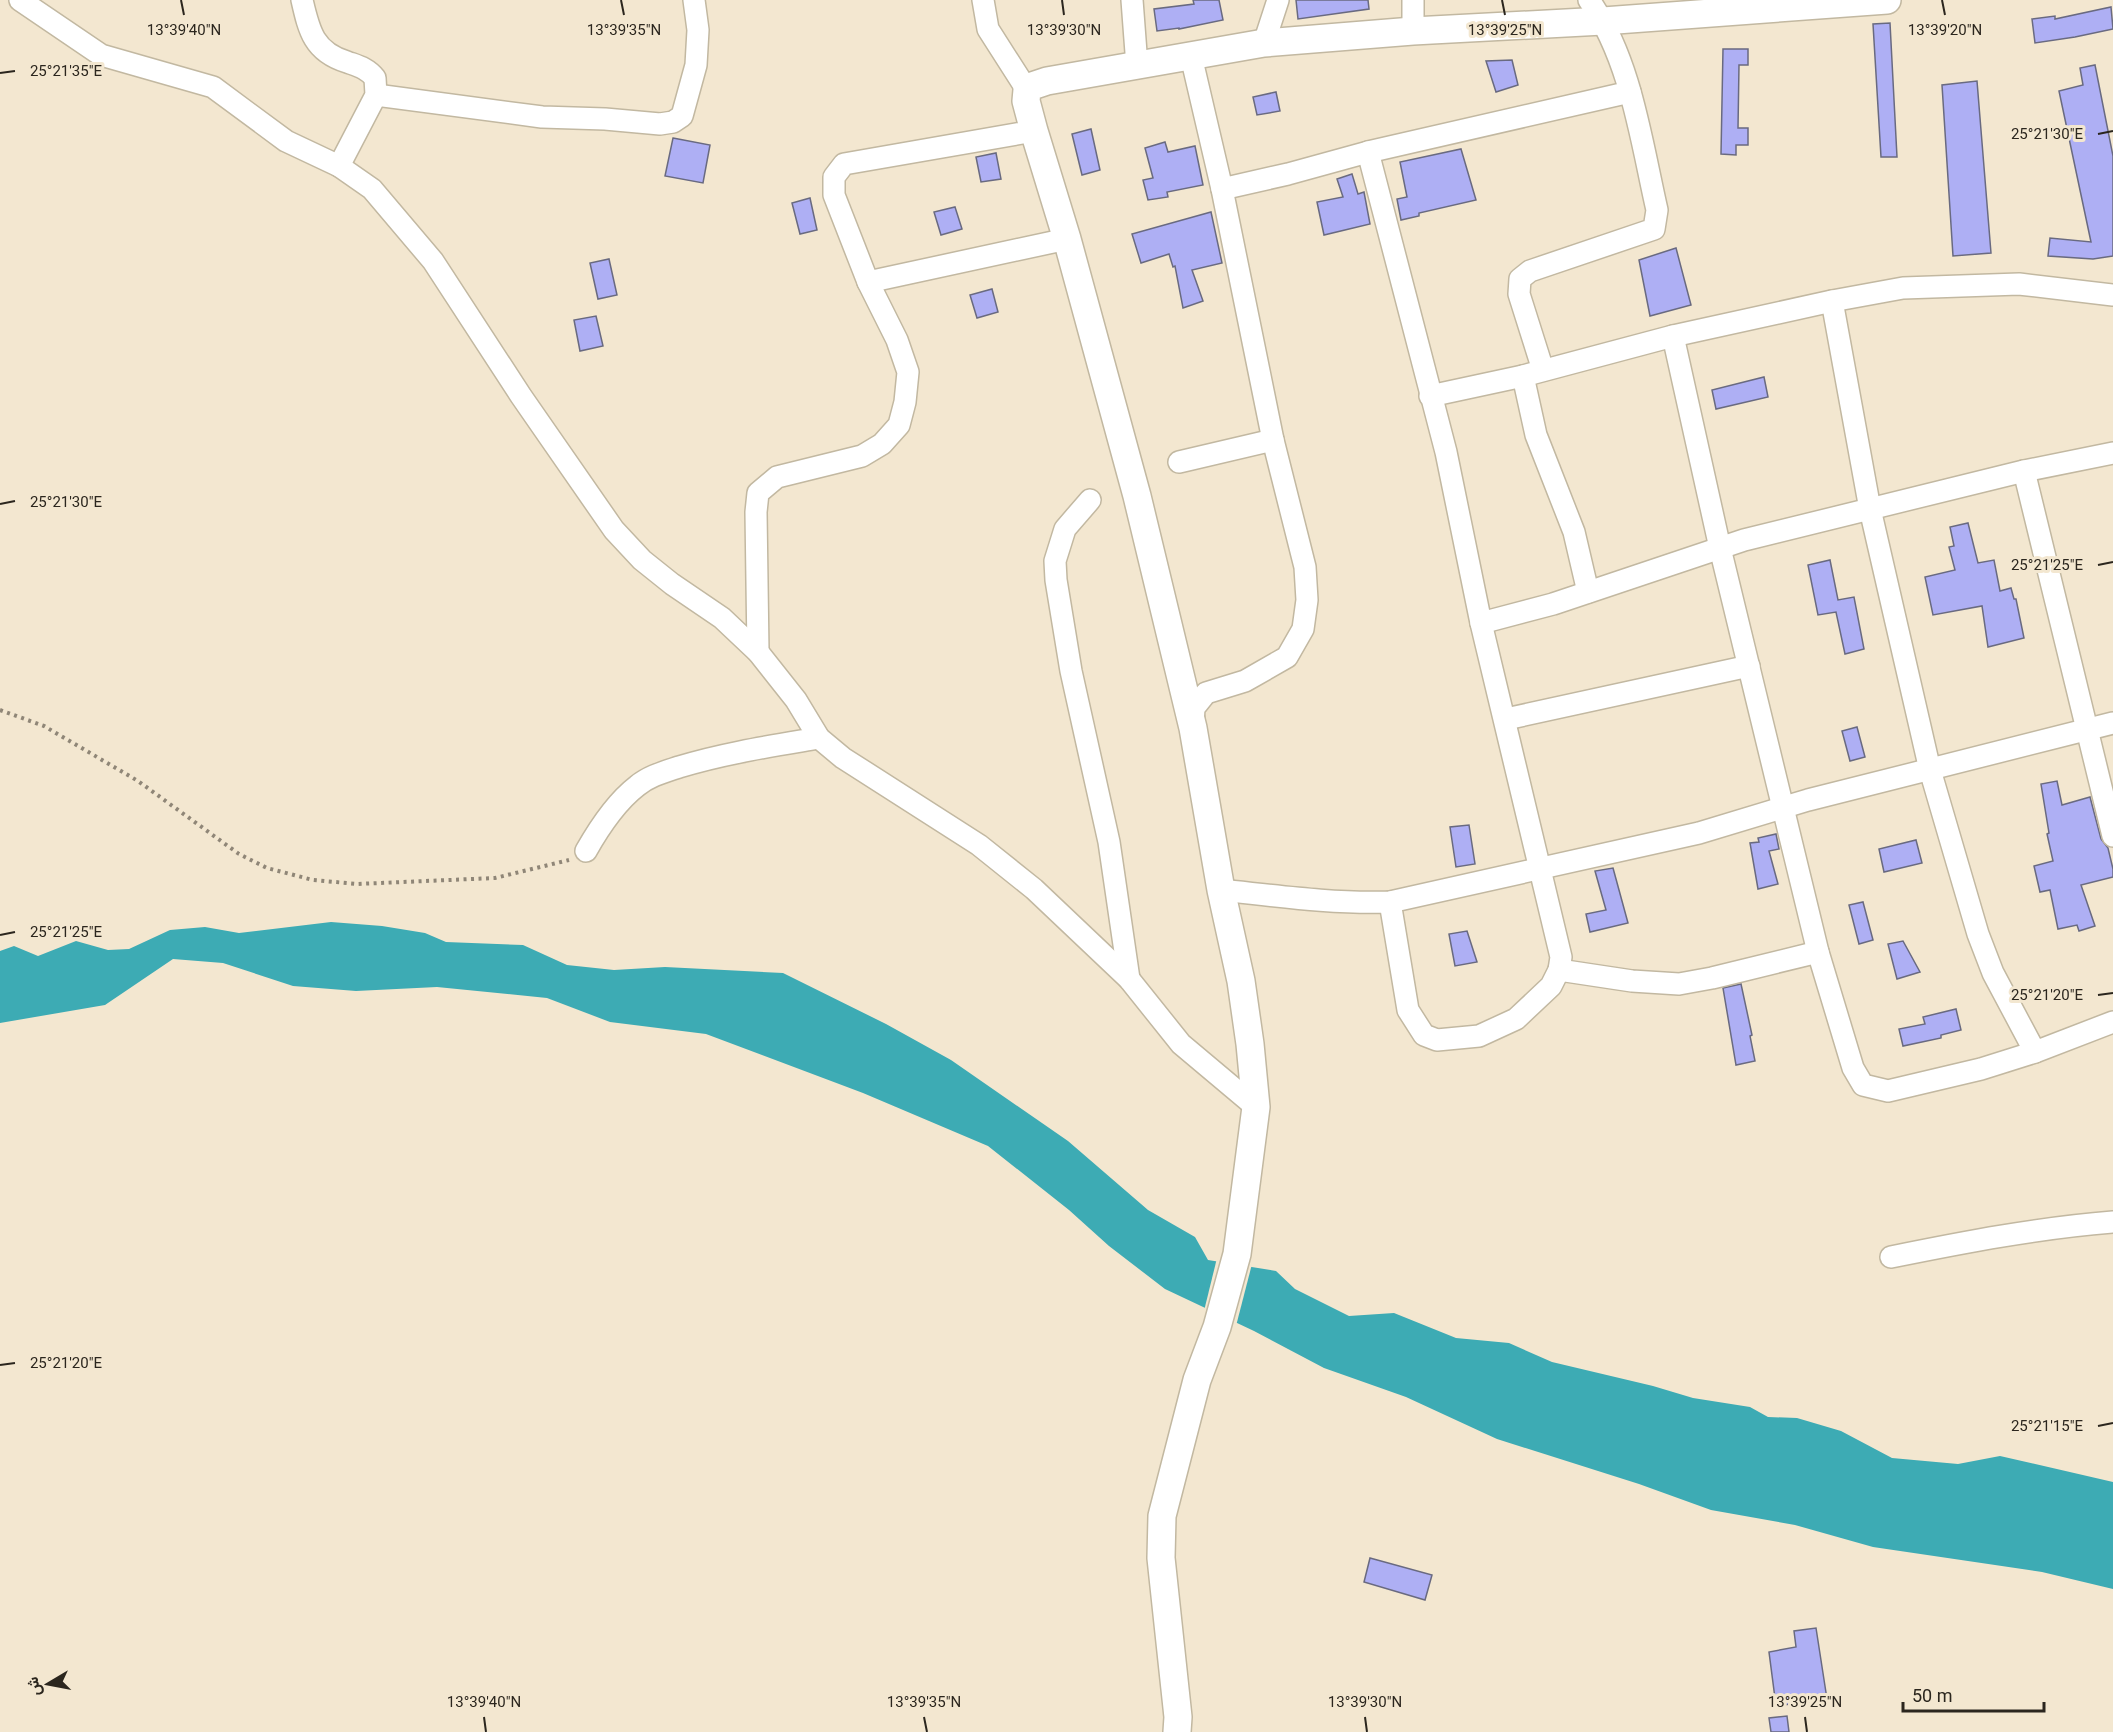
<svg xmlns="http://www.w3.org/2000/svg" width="2113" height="1732" font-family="Roboto,Vazirmatn,sans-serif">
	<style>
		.water { fill: #3dabb4 }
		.pier { fill: #f3e7d0 }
		.building { fill: #aeaff4; stroke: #696a80; stroke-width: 1.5 }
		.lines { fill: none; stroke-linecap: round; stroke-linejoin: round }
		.minor-casing { stroke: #c2b8a1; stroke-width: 24 }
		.tertiary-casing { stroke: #c2b8a1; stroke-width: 30 }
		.path { stroke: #8f8677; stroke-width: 4; stroke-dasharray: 3 4.5; stroke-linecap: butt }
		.minor { stroke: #fff; stroke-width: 21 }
		.tertiary { stroke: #fff; stroke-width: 27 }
		.ticks { fill: none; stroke: #2b261e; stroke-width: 2 }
		.ticks-label { font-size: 15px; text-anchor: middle; fill: #2b261e; stroke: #f3e7d0; stroke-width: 6; stroke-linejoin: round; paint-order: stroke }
	</style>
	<rect width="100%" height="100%" fill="#f3e7d0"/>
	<polygon class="water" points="331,922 382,926 425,933 446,942 523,945 567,965 614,970 665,967 783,973 886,1024 951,1060 1068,1141 1148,1210 1195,1237 1208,1260 1276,1271 1295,1289 1349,1316 1394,1313 1456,1338 1509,1343 1552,1362 1653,1386 1693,1398 1750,1407 1768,1417 1797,1418 1841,1431 1892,1458 1958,1464 2000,1456 2113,1482 2113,1589 2042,1572 1873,1547 1795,1525 1711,1510 1639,1484 1497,1439 1406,1397 1324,1368 1254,1331 1165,1289 1109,1246 1069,1210 988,1146 863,1093 706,1034 610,1022 547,998 437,987 356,991 293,986 223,963 173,959 105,1005 0,1023 0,951 14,946 38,956 76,941 108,950 129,949 170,930 205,927 239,933"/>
	<polygon class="pier" points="1217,1258 1252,1264 1236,1326 1204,1311"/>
	<g class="building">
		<polygon points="1193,0 1219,0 1223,20 1179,29 1179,28 1157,31 1154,9 1194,4"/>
		<polygon points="1296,0 1368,0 1369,9 1298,19"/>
		<polygon points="2111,7 2113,29 2075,37 2035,43 2032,19 2055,16 2055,19"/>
		<polygon points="1890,23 1897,157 1881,157 1873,24"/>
		<polygon points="1723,49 1748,49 1748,65 1739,65 1738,128 1748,128 1748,145 1736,145 1736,155 1721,154"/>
		<polygon points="1512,60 1518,85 1496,92 1486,61"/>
		<polygon points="2095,65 2113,156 2113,256 2093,259 2048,256 2050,238 2091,242 2059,91 2083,85 2080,68"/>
		<polygon points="1977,81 1991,253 1953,256 1942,85"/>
		<polygon points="1276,92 1280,111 1257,115 1253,97"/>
		<polygon points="1091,129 1100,170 1082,175 1072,134"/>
		<polygon points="673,138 710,145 703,183 665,176"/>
		<polygon points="1165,142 1168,152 1195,146 1203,185 1167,192 1168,197 1148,200 1143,180 1153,178 1145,148"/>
		<polygon points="1461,149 1476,200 1419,213 1419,216 1401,220 1397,199 1407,197 1400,162"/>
		<polygon points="996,153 1001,179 981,182 976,157"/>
		<polygon points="1352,174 1358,194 1364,192 1370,224 1324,235 1317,202 1343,197 1337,179"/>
		<polygon points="810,198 817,230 800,234 792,203"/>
		<polygon points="955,207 962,229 941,235 934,212"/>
		<polygon points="1211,212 1222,263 1192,270 1203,301 1183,308 1175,266 1173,267 1169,254 1141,263 1132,234"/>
		<polygon points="1676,248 1691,305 1650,316 1639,260"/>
		<polygon points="609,259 617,295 598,299 590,263"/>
		<polygon points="992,289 998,312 977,318 970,295"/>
		<polygon points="596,316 603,346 580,351 574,320"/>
		<polygon points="1764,377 1768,397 1716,409 1712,390"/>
		<polygon points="1968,523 1978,563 1994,560 2000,591 2011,588 2014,599 2016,599 2024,638 1988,647 1982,606 1933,615 1925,577 1955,570 1949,547 1954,546 1950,527"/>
		<polygon points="1830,560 1838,600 1854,597 1864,649 1845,654 1836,612 1818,615 1808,565"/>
		<polygon points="1857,727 1865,757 1850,761 1842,731"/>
		<polygon points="2057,781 2062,805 2090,797 2101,839 2108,848 2113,869 2113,877 2081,885 2095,926 2079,931 2077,925 2058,929 2050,890 2040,892 2034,866 2053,861 2047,834 2049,833 2041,784"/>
		<polygon points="1469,825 1475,864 1456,867 1450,827"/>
		<polygon points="1776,834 1779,849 1769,851 1778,884 1758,889 1750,843 1759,842 1758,838"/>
		<polygon points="1916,840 1922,863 1884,872 1879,849"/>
		<polygon points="1613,868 1628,923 1590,932 1586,914 1606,910 1595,871"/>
		<polygon points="1863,902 1873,940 1859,944 1849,905"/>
		<polygon points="1467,931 1477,962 1455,966 1449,934"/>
		<polygon points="1903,941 1920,972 1897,979 1888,944"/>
		<polygon points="1741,984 1752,1035 1750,1036 1755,1061 1736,1065 1723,988"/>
		<polygon points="1956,1009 1961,1030 1941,1035 1941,1038 1903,1046 1899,1029 1925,1024 1923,1017"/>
		<polygon points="1370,1558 1432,1575 1425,1600 1364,1582"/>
		<polygon points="1816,1628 1827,1699 1776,1706 1769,1652 1796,1647 1794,1631"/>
		<polygon points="1787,1716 1789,1732 1771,1732 1769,1718"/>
	</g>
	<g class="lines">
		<defs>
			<g id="minor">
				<polyline points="20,0 101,55 213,87 286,141 339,166 372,189 433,261 521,396 614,530 642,560 672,584 722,618 758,652 796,700 819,738 843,758 979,845 1034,889 1129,979 1181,1044 1256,1107"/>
				<path d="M302 0C309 31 314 52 347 62 358 66 367 68 375 78L376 95 339 166"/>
				<polyline points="983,0 988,29 1027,90"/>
				<polyline points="1132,0 1137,66"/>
				<polyline points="1413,31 1413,0"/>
				<polyline points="1264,43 1278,0"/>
				<polyline points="1191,56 1222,189 1273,440 1305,567 1307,600 1303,629 1287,657 1245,681 1206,693 1194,708 1193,724"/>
				<polyline points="376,95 542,117 605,119 660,124 673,122 682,116 696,65 698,30 694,0"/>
				<polyline points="1368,152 1446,452 1481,623 1561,957 1559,970 1551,986 1516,1019 1479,1036 1437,1040 1424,1035 1408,1010 1390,902"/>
				<polyline points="1222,189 1288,174 1368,152 1630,92"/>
				<polyline points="868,282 1067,239"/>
				<polyline points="1832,301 1870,509 1930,770 1978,934 1993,973 2035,1052"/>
				<polyline points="1673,336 1720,548 1818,952 1853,1068 1863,1085 1888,1091 1981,1069 2035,1052 2113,1022"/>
				<path d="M1543 370 1519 294 1520 279 1530 271 1654 229 1657 210C1641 140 1631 60 1589 0"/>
				<polyline points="1523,376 1536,435 1574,532 1588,592"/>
				<polyline points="1430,396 1523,376 1673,336 1832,301 1903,288 2019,284 2113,295"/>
				<polyline points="1179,462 1273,440"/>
				<polyline points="2024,471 2113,836"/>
				<polyline points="1090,500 1065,529 1055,561 1056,580 1071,671 1109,842 1129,979"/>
				<polyline points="1481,623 1553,604 1744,540 2024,471 2113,453"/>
				<polyline points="758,652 756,512 758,493 777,477 862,456 882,444 899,425 905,402 908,372 897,340 868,282 834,195 834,177 844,164 1034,131"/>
				<polyline points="1506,719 1749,666"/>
				<path d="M586 851C599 828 615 803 637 786 649 776 664 772 679 767 725 753 772 746 819 738"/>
				<path d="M1221 890C1278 896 1333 904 1390 902L1699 833 1808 800 2113 723"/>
				<polyline points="1559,970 1632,981 1679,984 1712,978 1818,952"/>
				<path d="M1891 1257C1965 1242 2038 1228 2113 1222"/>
			</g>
			<polyline id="tertiary" points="1177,1732 1178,1717 1161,1558 1162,1516 1197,1380 1217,1327 1237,1254 1256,1107 1250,1044 1241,981 1221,890 1193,728 1137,496 1067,239 1034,131 1026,101 1027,90 1032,86 1047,81 1264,43 1413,31 1603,21 1887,0"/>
		</defs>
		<use href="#minor" class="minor-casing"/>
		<use href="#tertiary" class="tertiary-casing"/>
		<polyline class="path" points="0,710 44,726 138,781 239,854 267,868 313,880 357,884 495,878 569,860"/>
		<use href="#minor" class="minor"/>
		<use href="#tertiary" class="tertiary"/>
	</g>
	<path class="ticks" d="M181 0 184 15M621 0 624 15M1062 0 1064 15M1502 0 1505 15M1942 0 1945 15M0 73 15 71M2098 134 2113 131M0 504 15 501M2098 565 2113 562M0 935 15 932M2098 995 2113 993M0 1365 15 1363M2098 1426 2113 1423M484 1717 486 1732M924 1717 927 1732M1365 1717 1367 1732M1805 1717 1807 1732"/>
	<g class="ticks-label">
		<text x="184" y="35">13°39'40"N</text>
		<text x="624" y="35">13°39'35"N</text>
		<text x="1064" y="35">13°39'30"N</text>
		<text x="1505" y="35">13°39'25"N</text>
		<text x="1945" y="35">13°39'20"N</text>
		<text x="66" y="76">25°21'35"E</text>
		<text x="2047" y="139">25°21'30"E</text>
		<text x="66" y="507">25°21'30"E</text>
		<text x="2047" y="570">25°21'25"E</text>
		<text x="66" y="937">25°21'25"E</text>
		<text x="2047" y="1000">25°21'20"E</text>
		<text x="66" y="1368">25°21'20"E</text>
		<text x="2047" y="1431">25°21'15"E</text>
		<text x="484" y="1707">13°39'40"N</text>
		<text x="924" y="1707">13°39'35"N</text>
		<text x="1365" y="1707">13°39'30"N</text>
		<text x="1805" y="1707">13°39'25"N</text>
	</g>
	<g transform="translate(48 1684) rotate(260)" stroke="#f3e7d0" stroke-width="4.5" paint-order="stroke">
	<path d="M0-4.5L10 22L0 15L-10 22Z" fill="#2b261e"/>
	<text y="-9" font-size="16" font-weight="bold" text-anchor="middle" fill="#2b261e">ش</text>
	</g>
	<path d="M1903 1702v9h141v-9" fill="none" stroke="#2b261e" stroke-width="3"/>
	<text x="1912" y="1702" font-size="18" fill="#2b261e" stroke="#f3e7d0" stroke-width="4.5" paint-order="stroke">50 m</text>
</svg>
